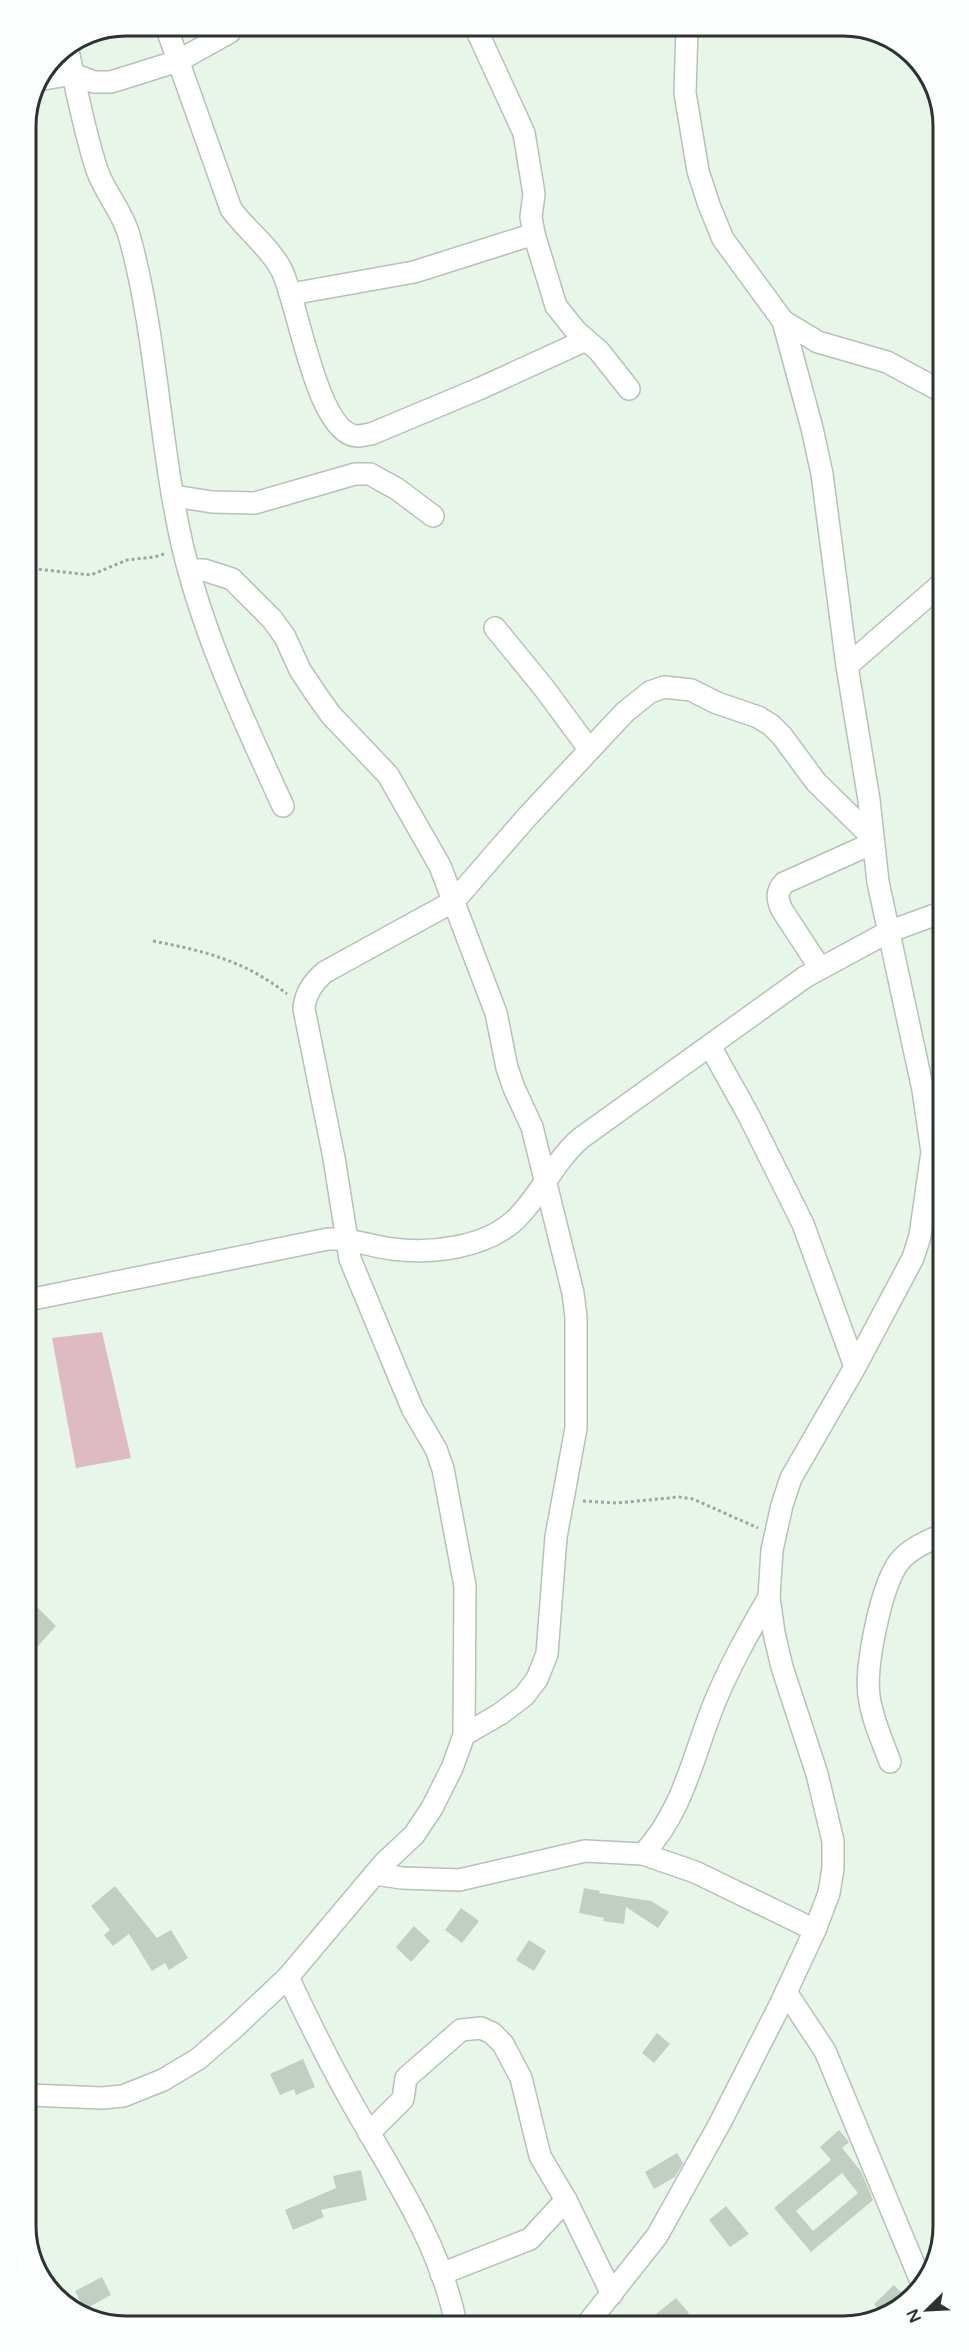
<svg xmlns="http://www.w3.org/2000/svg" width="969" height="2352" font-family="'Varela Round',sans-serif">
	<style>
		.green { fill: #debac3 }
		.building { fill: #c1cec2; fill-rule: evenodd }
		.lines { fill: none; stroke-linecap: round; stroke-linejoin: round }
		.minor-casing { stroke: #b5c2b6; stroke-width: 24 }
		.path { stroke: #9ca69d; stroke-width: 3; stroke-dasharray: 3 3; stroke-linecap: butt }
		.minor { stroke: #fff; stroke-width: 21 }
		.rim { fill: none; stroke: #2d332e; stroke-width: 3 }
	</style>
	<rect width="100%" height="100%" fill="#e8f5e9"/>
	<polygon class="green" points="102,1332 131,1458 76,1468 52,1338"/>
	<g class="building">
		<polygon points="29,1599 56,1626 37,1647 29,1639"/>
		<polygon points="115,1886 157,1938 171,1930 188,1958 169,1970 165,1963 152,1971 129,1934 113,1946 104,1935 110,1930 91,1906"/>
		<polygon points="584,1888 600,1891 599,1893 651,1901 669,1912 658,1928 626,1907 624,1924 603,1921 604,1918 579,1913"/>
		<polygon points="461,1908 479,1921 462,1943 445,1930"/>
		<polygon points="414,1926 430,1941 411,1962 396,1947"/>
		<polygon points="529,1940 546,1951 534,1971 516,1960"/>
		<polygon points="657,2033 670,2044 654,2063 642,2053"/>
		<polygon points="303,2059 315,2087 296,2095 294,2089 280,2095 270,2074"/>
		<path d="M839 2130 849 2142 842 2148 861 2171 873 2200 811 2252 774 2208 831 2160 820 2147ZM842 2173 858 2193 813 2231 796 2211Z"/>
		<polygon points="677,2153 683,2163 675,2177 654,2189 645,2172"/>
		<polygon points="361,2170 367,2200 321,2210 324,2217 293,2230 285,2210 336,2188 333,2176"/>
		<polygon points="726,2206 749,2234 730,2247 709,2220"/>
		<polygon points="102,2277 111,2295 85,2309 75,2291"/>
		<polygon points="894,2285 907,2298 884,2315 874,2304"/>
		<polygon points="676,2298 689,2313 676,2323 645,2323"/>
	</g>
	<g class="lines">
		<defs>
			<g id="minor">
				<polyline points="476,29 524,133 534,194 531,217 534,234 556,306 576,331 599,351 629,389"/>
				<path d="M168 32 231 209C246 230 268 245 281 269 298 300 316 434 357 436 362 436 367 434 371 434L481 388 586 340"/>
				<path d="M67 46C76 87 84 131 97 170 105 193 122 211 129 235 157 336 159 442 182 544 203 635 244 721 283 806"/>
				<polyline points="44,79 73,74 94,82 111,82 178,61 230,32"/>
				<polyline points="291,294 414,272 534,234"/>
				<polyline points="783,321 818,342 887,362 939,390"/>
				<polyline points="174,496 212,502 255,503 355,474 370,474 397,489 433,516"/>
				<polyline points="189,570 204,570 232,579 272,619 285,637 300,670 316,694 331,715 388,775 440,866 496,1013 507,1068 514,1088 532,1127 573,1293 576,1317 576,1428 556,1537 547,1654 537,1679 524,1696 500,1714 464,1735"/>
				<polyline points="495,628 544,688 589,749"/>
				<polyline points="847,666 939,586"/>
				<path d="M820 968 782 910C777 899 776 892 784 883L873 843"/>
				<polyline points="710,1046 749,1116 803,1224 855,1367"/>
				<path d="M28 1300 328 1239C351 1238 370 1246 392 1249 431 1254 485 1248 515 1220 541 1195 554 1161 581 1138L805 977 888 932 940 913"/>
				<path d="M890 1762C882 1740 872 1719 869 1696 865 1666 881 1586 899 1562 909 1549 927 1541 942 1535"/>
				<path d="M643 1854C683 1812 693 1756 714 1704 729 1667 749 1632 769 1597"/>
				<polyline points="375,1874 402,1878 459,1880 585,1851 643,1854 695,1872 815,1930"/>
				<path d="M288 1977C308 2020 329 2062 352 2103 392 2174 440 2243 456 2324"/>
				<polyline points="786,1992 825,2051 923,2286"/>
				<path d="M30 2095 102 2098 123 2096 163 2080 198 2059 234 2028 288 1977 384 1863 414 1835 432 1808 452 1768 464 1735 465 1586 443 1469 436 1449 413 1410 402 1384 350 1259 334 1158 304 1009C305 993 313 982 325 972L454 901 527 817 625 712 650 692 664 687 691 690 717 703 758 717 771 725 782 736 816 782 872 837"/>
				<polyline points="369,2133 403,2099 406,2078 461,2030 481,2028 492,2033 503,2044 521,2078 540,2156 566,2200 612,2294"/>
				<polyline points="441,2274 530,2239 566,2200"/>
				<polyline points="588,2323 657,2236 720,2123 781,2003 815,1930 829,1893 833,1868 833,1841 817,1774 782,1667 774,1633 769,1597 772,1550 782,1505 791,1478 855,1367 913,1258 920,1236 932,1152 923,1090 878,882 869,800 847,666 822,474 812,428 783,321 723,239 709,205 698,171 685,93 687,27"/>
			</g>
		</defs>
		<use href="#minor" class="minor-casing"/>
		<g class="path">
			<polyline points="27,568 91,575 127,560 154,557 164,554"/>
			<path d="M153 941C205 951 245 961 287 994"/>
			<polyline points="583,1501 617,1503 679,1497 693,1499 758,1528"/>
		</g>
		<use href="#minor" class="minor"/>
	</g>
	<path d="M0 0H969V2352H0ZM126 36H843A90 90 0 0 1 933 126V2226A90 90 0 0 1 843 2316H126A90 90 0 0 1 36 2226V126A90 90 0 0 1 126 36Z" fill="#fcfffd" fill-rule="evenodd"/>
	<path class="rim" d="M126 36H843A90 90 0 0 1 933 126V2226A90 90 0 0 1 843 2316H126A90 90 0 0 1 36 2226V126A90 90 0 0 1 126 36Z"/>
	<g transform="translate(927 2310) rotate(246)" stroke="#fcfffd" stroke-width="4.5" paint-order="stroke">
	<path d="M0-4.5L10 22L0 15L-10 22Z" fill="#2d332e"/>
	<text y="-9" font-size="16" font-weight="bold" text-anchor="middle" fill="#2d332e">N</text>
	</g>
</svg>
